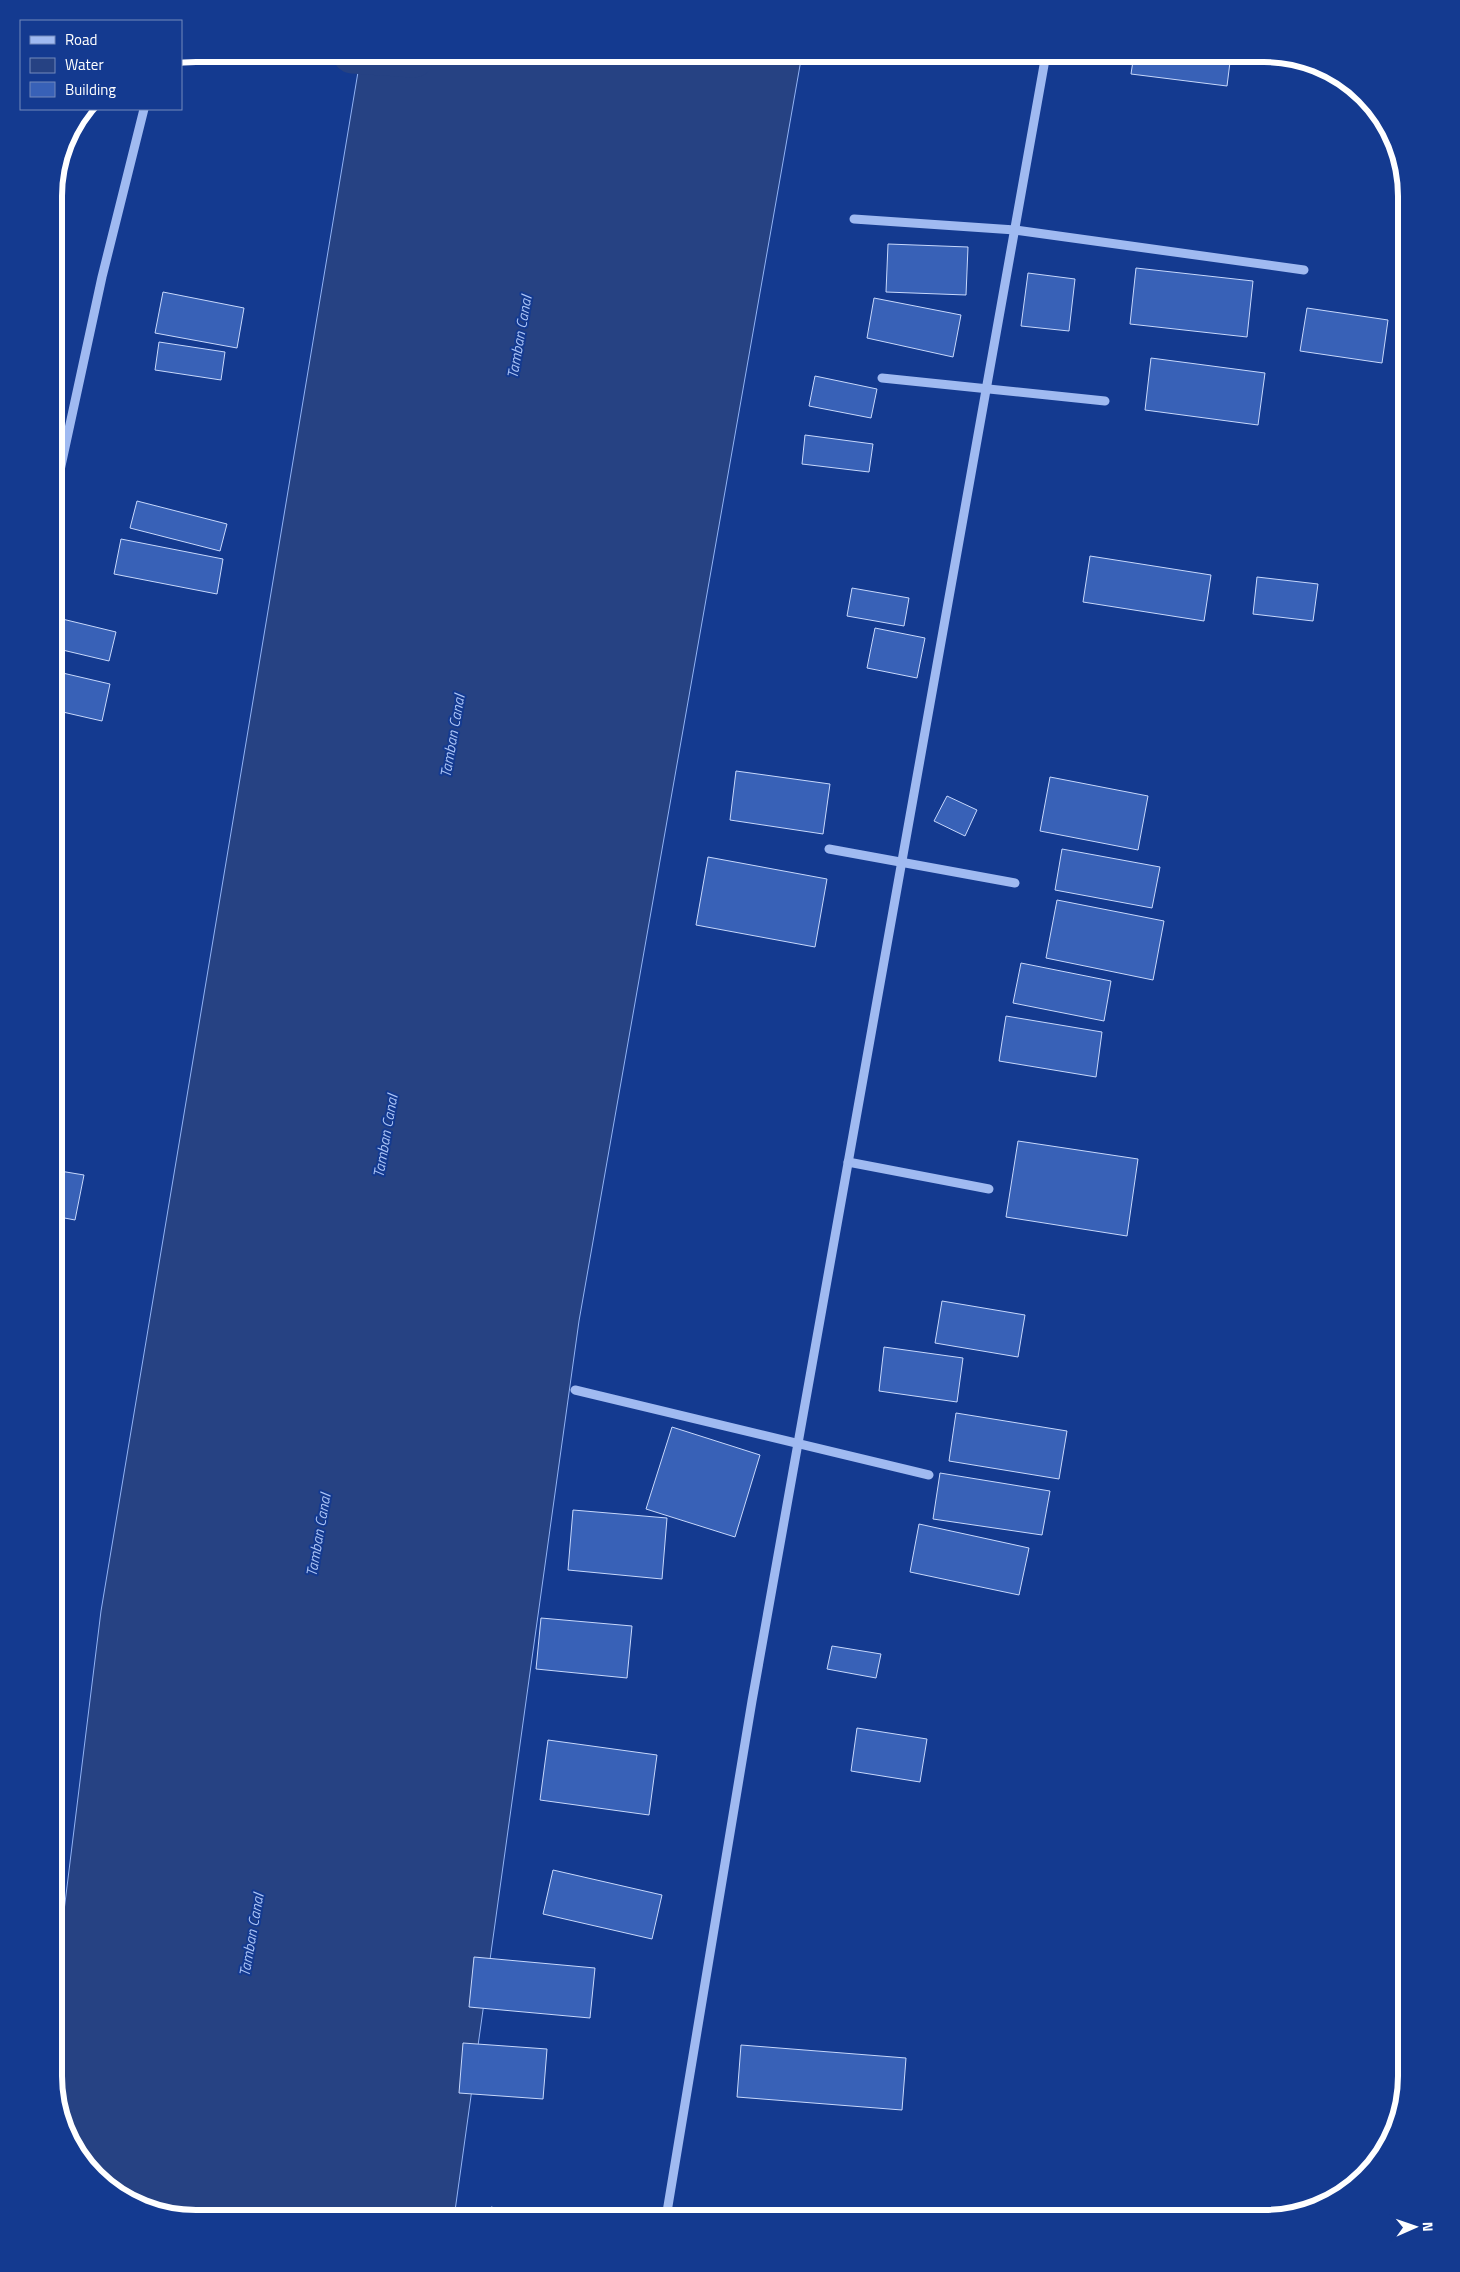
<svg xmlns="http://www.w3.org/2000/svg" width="1460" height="2272" font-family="'Titillium Web',sans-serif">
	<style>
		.water { fill: #264283; stroke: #92b3f4 }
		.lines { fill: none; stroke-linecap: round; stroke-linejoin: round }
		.canal { stroke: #264283; stroke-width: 39 }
		.building { fill: #3861b7; stroke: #c7d8fc }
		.minor { stroke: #a0baf1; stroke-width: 9 }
		.labels { text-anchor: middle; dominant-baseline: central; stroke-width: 4; stroke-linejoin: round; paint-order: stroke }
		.water-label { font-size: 15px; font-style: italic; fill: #acc5f8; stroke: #143a90 }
		.rim { fill: none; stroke: #fff; stroke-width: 6 }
	</style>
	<rect width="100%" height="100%" fill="#143a90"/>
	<polygon class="water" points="361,54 802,54 579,1321 454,2218 187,2218 117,2194 69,2139 54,2076 54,1992 101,1611"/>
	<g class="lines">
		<polyline class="canal" points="352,54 414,58"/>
	</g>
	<g class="building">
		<polygon points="1134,54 1231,54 1227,86 1131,74"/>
		<polygon points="888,244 968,247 966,295 886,292"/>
		<polygon points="1136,268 1253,281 1247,337 1130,324"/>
		<polygon points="1028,273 1075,279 1069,331 1021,326"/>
		<polygon points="163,292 244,308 237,348 155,333"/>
		<polygon points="874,298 961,315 953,357 867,338"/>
		<polygon points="1307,308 1388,320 1382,363 1300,351"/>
		<polygon points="159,342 225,352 221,380 155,370"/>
		<polygon points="1151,358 1265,373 1258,425 1145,410"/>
		<polygon points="815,376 877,389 871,418 809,406"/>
		<polygon points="805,435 873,444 869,472 802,464"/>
		<polygon points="137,501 227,524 220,551 130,528"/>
		<polygon points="121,539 223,559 217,594 114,574"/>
		<polygon points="1090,556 1211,575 1204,621 1083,602"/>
		<polygon points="1257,577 1318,584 1313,621 1253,614"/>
		<polygon points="852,588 909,598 904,626 847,616"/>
		<polygon points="54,617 116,632 109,661 54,648"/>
		<polygon points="875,628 925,638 917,678 867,668"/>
		<polygon points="54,671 110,684 102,721 54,710"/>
		<polygon points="736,771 830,784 823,834 730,820"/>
		<polygon points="54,775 64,777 60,798 54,797"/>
		<polygon points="1050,777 1148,796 1138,850 1040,831"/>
		<polygon points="947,796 977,810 965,836 934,821"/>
		<polygon points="1062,849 1160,867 1152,908 1055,890"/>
		<polygon points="708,857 827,879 815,947 696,925"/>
		<polygon points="1057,900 1164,921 1153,980 1046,958"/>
		<polygon points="54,910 64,913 57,942 54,942"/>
		<polygon points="1021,963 1111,981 1104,1021 1013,1003"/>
		<polygon points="1006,1016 1102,1032 1096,1077 999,1061"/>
		<polygon points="1018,1141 1138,1159 1127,1236 1006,1217"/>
		<polygon points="54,1170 84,1175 75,1220 54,1216"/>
		<polygon points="942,1301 1025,1315 1018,1357 935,1343"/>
		<polygon points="884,1347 963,1358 957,1402 879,1391"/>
		<polygon points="956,1413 1067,1431 1059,1479 949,1461"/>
		<polygon points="672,1427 760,1455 735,1537 646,1509"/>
		<polygon points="940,1473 1050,1491 1042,1535 933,1519"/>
		<polygon points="573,1510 667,1518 662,1579 568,1570"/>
		<polygon points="919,1524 1029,1548 1019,1595 910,1572"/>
		<polygon points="541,1618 632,1626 627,1678 536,1669"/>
		<polygon points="832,1646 881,1654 876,1678 827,1669"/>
		<polygon points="857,1728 927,1739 920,1782 851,1771"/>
		<polygon points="548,1740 657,1755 649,1815 540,1800"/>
		<polygon points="553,1870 662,1895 652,1939 543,1914"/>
		<polygon points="474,1957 595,1968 590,2018 469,2007"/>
		<polygon points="463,2043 547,2049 543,2099 459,2093"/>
		<polygon points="741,2045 906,2058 902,2110 737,2097"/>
		<polygon points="491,2207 539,2218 489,2218"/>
	</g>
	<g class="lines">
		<g class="minor">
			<polyline points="854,219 1015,230 1304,270"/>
			<polyline points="882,378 1105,401"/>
			<polyline points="54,498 102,277 144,109"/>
			<polyline points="829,849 1015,883"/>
			<polyline points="848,1162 989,1189"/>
			<polyline points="575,1390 929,1475"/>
			<polyline points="666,2218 752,1701 1046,54"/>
		</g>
	</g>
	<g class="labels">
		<g class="water-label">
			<text transform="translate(519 337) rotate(-80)">Tamban Canal</text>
			<text transform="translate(452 736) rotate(-80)">Tamban Canal</text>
			<text transform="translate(385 1136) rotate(-80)">Tamban Canal</text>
			<text transform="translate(318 1535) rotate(-80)">Tamban Canal</text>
			<text transform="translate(251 1935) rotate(-80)">Tamban Canal</text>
		</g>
	</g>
	<path d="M0 0H1460V2272H0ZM196 62H1264A134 134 0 0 1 1398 196V2076A134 134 0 0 1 1264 2210H196A134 134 0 0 1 62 2076V196A134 134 0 0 1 196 62Z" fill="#143a90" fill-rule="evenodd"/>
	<path class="rim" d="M196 62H1264A134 134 0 0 1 1398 196V2076A134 134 0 0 1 1264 2210H196A134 134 0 0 1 62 2076V196A134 134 0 0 1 196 62Z"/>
	<rect x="20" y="20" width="162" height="90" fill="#143a90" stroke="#7289bc"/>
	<rect x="30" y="36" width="25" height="8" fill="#a0baf1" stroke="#7289bc"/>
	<text x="65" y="45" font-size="15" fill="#ffffff">Road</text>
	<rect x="30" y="58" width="25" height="15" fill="#264283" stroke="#7289bc"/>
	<text x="65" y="70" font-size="15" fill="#ffffff">Water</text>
	<rect x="30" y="82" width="25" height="15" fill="#3861b7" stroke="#7289bc"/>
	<text x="65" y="95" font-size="15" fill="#ffffff">Building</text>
	<g transform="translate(1415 2227) rotate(88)" stroke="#143a90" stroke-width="4" paint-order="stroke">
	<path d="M0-4L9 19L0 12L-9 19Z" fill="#ffffff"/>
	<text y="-8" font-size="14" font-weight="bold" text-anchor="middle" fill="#ffffff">N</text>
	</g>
</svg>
